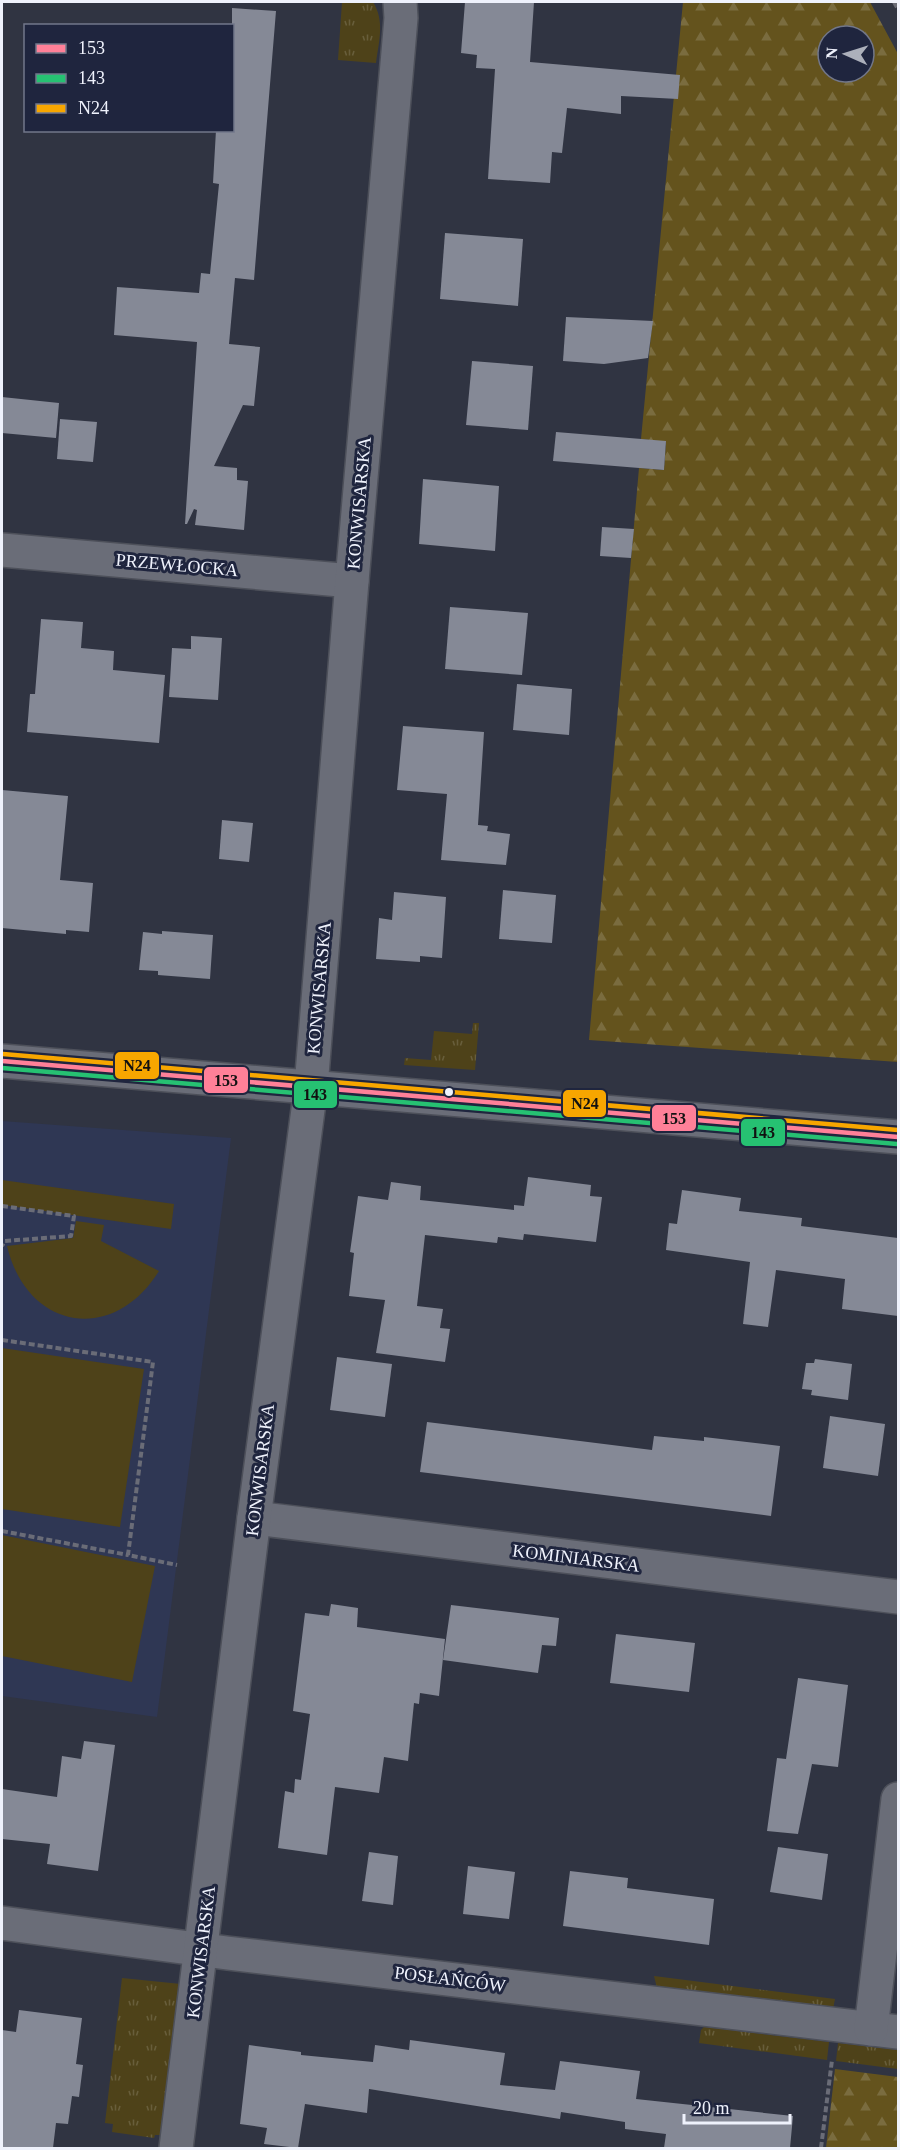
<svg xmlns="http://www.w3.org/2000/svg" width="900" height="2150" font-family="Georgia,serif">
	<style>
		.built { fill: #2f3754 }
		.grass { fill: url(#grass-tufts) }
		.forest { fill: url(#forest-firs); fill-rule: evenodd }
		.garden { fill: #4e4219 }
		.building { fill: #858996 }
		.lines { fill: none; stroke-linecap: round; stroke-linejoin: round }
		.minor-casing { stroke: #4d505a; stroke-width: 36 }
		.path { stroke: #6a6c77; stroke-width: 4; stroke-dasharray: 6 3; stroke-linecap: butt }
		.minor { stroke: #6a6d78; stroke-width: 33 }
		.bus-1-casing { stroke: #1f253e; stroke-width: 9 }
		.bus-2-casing { stroke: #1f253e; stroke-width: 9 }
		.bus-3-casing { stroke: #1f253e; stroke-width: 9 }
		.bus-1 { stroke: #ff8098; stroke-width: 4.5 }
		.bus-2 { stroke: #26c172; stroke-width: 4.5 }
		.bus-3 { stroke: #f7a600; stroke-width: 4.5 }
		.bus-dot { fill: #eff2fc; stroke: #1f253e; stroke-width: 2 }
		.labels { text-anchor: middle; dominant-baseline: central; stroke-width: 6; stroke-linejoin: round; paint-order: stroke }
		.street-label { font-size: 18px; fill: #eff2fc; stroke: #1f253e }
		.line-badge { stroke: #1f253e; stroke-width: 2 }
		.pale-badge-label { font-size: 16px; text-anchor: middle; font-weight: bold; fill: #111 }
	</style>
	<defs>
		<pattern id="grass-tufts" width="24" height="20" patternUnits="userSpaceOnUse" patternTransform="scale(1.5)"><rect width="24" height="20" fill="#4e4219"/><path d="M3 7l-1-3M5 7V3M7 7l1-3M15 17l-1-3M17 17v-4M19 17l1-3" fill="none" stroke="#685e3b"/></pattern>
		<pattern id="forest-firs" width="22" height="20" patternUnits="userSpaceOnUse" patternTransform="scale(1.5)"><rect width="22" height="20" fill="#64531d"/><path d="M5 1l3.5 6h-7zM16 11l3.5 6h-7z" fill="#7a6c3f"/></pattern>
	</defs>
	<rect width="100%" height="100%" fill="#303442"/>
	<polygon class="built" points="2,1121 231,1138 157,1717 2,1696"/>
	<g class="grass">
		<path d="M342 2H373C385 21 379 41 376 63L338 60Z"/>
		<polygon points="473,1023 479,1023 475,1070 404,1065 405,1058 431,1060 434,1031 472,1034"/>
		<polygon points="654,1976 835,1999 833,2009 657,1988"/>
		<polygon points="122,1978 181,1984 162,2135 155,2135 154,2138 112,2132 113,2124 105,2123"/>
		<polygon points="704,2027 829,2042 827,2060 699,2043 701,2030"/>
		<polygon points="838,2043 898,2050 898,2069 836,2061"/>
	</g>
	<g class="forest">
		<path d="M683 2H870L898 54V1062L589 1040 639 468 664 470 666 442 641 439ZM828 36H864V72H828Z"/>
		<polygon points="835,2069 898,2077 898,2148 826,2148"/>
	</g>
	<g class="garden">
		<polygon points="2,1180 174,1204 171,1229 2,1205"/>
		<path d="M76 1221 104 1225 101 1241 159 1271C113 1345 27 1330 7 1246L73 1238Z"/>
		<polygon points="2,1348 144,1369 120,1527 2,1509"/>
		<polygon points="2,1535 155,1566 132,1682 2,1656"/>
	</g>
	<g class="building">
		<polygon points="465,2 534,2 530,62 680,75 678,99 621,96 621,114 567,108 562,153 552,152 550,183 488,179 495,69 476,68 477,55 461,53"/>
		<polygon points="232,8 276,11 254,280 235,278 229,344 260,347 254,406 243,405 214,466 237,468 237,480 248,481 244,530 195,525 197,510 194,509 187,524 185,524 197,342 114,335 117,287 199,293 201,273 210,274 219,184 213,183 216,130 232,130"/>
		<polygon points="445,233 523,239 518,306 440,299"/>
		<polygon points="566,317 653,321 648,358 604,364 563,361"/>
		<polygon points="472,361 533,366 528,430 466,425"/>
		<polygon points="2,397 59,403 56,438 2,433"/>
		<polygon points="60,419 97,422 93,462 57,459"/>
		<polygon points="556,432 666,441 664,470 553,461"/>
		<polygon points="423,479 499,486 495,551 419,544"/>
		<polygon points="602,527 634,529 631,558 600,556"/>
		<polygon points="450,607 528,613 522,675 445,669"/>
		<polygon points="41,619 83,622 81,648 114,651 113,670 165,675 159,743 27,732 30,694 35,694"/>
		<polygon points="191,636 222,638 218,700 169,697 172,648 191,649"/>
		<polygon points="517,684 572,689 569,735 513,730"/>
		<polygon points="403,726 484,732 478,825 488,826 487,831 510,834 506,865 441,860 447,794 397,790"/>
		<polygon points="2,790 68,796 60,880 93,883 89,932 66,930 66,934 2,928"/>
		<polygon points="222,820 253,823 249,862 219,859"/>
		<polygon points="503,890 556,895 552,943 499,939"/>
		<polygon points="394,892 446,897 442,958 420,956 420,962 376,959 379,918 392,920"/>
		<polygon points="162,931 213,935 210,979 158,975 158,971 139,970 143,932 162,934"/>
		<polygon points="528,1177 591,1185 590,1196 602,1197 596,1242 524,1234 523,1240 498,1237 497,1243 425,1235 417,1306 443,1309 440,1328 450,1329 445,1362 376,1353 385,1300 349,1296 354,1253 350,1252 358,1196 388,1200 391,1182 421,1186 420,1200 514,1210 514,1205 524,1206"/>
		<polygon points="682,1190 741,1198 739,1211 802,1218 801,1226 898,1238 898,1316 842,1309 845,1279 776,1270 768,1327 743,1324 750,1262 666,1250 669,1223 677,1224"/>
		<polygon points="337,1357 392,1364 385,1417 330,1410"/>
		<polygon points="815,1359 852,1364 848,1400 811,1395 812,1390 802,1389 806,1363 814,1363"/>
		<polygon points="830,1416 885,1424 878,1476 823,1468"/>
		<polygon points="427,1422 652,1450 654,1436 704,1441 704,1437 780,1446 771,1516 420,1472"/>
		<polygon points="331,1604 358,1608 357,1627 445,1639 439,1696 420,1693 419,1704 414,1703 408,1761 384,1757 379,1793 335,1787 327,1855 278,1848 285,1791 294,1793 295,1779 301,1780 310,1714 293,1711 305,1613 329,1616"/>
		<polygon points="451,1605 559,1618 556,1646 542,1645 538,1673 443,1660"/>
		<polygon points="616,1634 695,1643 689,1692 610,1683"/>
		<polygon points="798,1678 848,1685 838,1767 812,1764 798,1834 767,1831 777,1758 786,1759"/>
		<polygon points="84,1741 115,1745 98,1871 47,1864 50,1844 2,1839 2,1789 57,1797 62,1756 81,1759"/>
		<polygon points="778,1847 828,1854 822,1900 770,1892"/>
		<polygon points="369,1852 398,1856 393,1905 362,1901"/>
		<polygon points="468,1866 515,1872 509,1919 463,1914"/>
		<polygon points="570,1871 628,1878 627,1888 714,1899 709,1945 563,1926"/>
		<polygon points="19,2010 82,2018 76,2064 83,2065 79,2097 72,2096 68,2124 56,2123 53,2148 2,2148 2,2030 16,2032"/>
		<polygon points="410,2040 505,2053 500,2085 555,2090 560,2061 640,2071 636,2099 793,2116 790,2148 664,2148 666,2134 625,2129 625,2122 561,2112 560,2119 369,2089 367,2113 305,2104 298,2148 264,2144 267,2128 240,2124 249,2045 301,2052 301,2055 373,2062 375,2045 409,2050"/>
	</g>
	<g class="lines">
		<defs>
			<g id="minor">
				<polyline points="2,550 352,581"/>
				<polyline points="2,1061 898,1137"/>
				<polyline points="254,1518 898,1597"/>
				<polyline points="2,1923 227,1953 898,2032"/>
				<polyline points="871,2029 898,1799"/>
				<polyline points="176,2148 254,1518 311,1087 352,581 401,18 400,2"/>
			</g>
		</defs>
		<use href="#minor" class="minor-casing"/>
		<g class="path">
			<polyline points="894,2 898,9"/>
			<polyline points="2,1206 74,1216 71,1236 5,1241 2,1246"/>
			<polyline points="2,1340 153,1362 128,1555 177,1565"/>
			<polyline points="2,1531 128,1555"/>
			<polyline points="821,2148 832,2060"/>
		</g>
		<use href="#minor" class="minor"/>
		<defs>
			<polyline id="bus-1" points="2,1061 898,1137"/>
			<polyline id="bus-2" points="2,1068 897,1144"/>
			<polyline id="bus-3" points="3,1054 898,1130"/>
		</defs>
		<use href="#bus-1" class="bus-1-casing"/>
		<use href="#bus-2" class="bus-2-casing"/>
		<use href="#bus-3" class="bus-3-casing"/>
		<use href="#bus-1" class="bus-1"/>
		<use href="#bus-2" class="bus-2"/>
		<use href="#bus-3" class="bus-3"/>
	</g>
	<circle class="bus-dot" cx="449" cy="1092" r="5"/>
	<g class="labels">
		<g class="street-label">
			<text transform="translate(359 503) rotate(-85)">KONWISARSKA</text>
			<text transform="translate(177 565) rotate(5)">PRZEWŁOCKA</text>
			<text transform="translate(319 988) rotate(-85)">KONWISARSKA</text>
			<text transform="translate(260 1470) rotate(-83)">KONWISARSKA</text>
			<text transform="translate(576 1558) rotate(7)">KOMINIARSKA</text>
			<text transform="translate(201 1952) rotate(-83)">KONWISARSKA</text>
			<text transform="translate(450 1979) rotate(7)">POSŁAŃCÓW</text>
		</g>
	</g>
	<g class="line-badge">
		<rect x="114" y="1051" width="46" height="29" rx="6" fill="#f7a600"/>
		<rect x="203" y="1066" width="46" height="28" rx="6" fill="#ff8098"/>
		<rect x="293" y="1080" width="45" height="29" rx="6" fill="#26c172"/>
		<rect x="562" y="1089" width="45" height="29" rx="6" fill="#f7a600"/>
		<rect x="651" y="1104" width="46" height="28" rx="6" fill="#ff8098"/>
		<rect x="740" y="1118" width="46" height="29" rx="6" fill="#26c172"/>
	</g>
	<g class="pale-badge-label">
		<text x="137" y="1071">N24</text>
		<text x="226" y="1086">153</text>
		<text x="315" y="1100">143</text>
		<text x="585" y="1109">N24</text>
		<text x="674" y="1124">153</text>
		<text x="763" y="1138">143</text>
	</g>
	<rect width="900" height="2150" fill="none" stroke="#eff2fc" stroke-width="6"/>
	<rect x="24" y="24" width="210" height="108" fill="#1f253e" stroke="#72778a" stroke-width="1.5"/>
	<rect x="36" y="44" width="30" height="9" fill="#ff8098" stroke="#72778a" stroke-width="1.5"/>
	<text x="78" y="54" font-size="18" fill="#eff2fc">153</text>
	<rect x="36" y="74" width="30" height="9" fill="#26c172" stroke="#72778a" stroke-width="1.5"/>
	<text x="78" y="84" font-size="18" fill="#eff2fc">143</text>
	<rect x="36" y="104" width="30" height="9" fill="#f7a600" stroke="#72778a" stroke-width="1.5"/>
	<text x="78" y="114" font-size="18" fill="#eff2fc">N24</text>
	<g transform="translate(846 54) rotate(273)"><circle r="28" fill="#1f253e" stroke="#72778a" stroke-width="1.5"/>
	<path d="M0-4.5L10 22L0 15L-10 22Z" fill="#acb0bb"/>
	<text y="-9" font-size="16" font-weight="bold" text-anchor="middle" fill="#eff2fc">N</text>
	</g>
	<path d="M684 2114v9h106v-9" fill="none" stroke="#eff2fc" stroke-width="3"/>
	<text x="693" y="2114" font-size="18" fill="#eff2fc" stroke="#1f253e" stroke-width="4.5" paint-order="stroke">20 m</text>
</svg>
